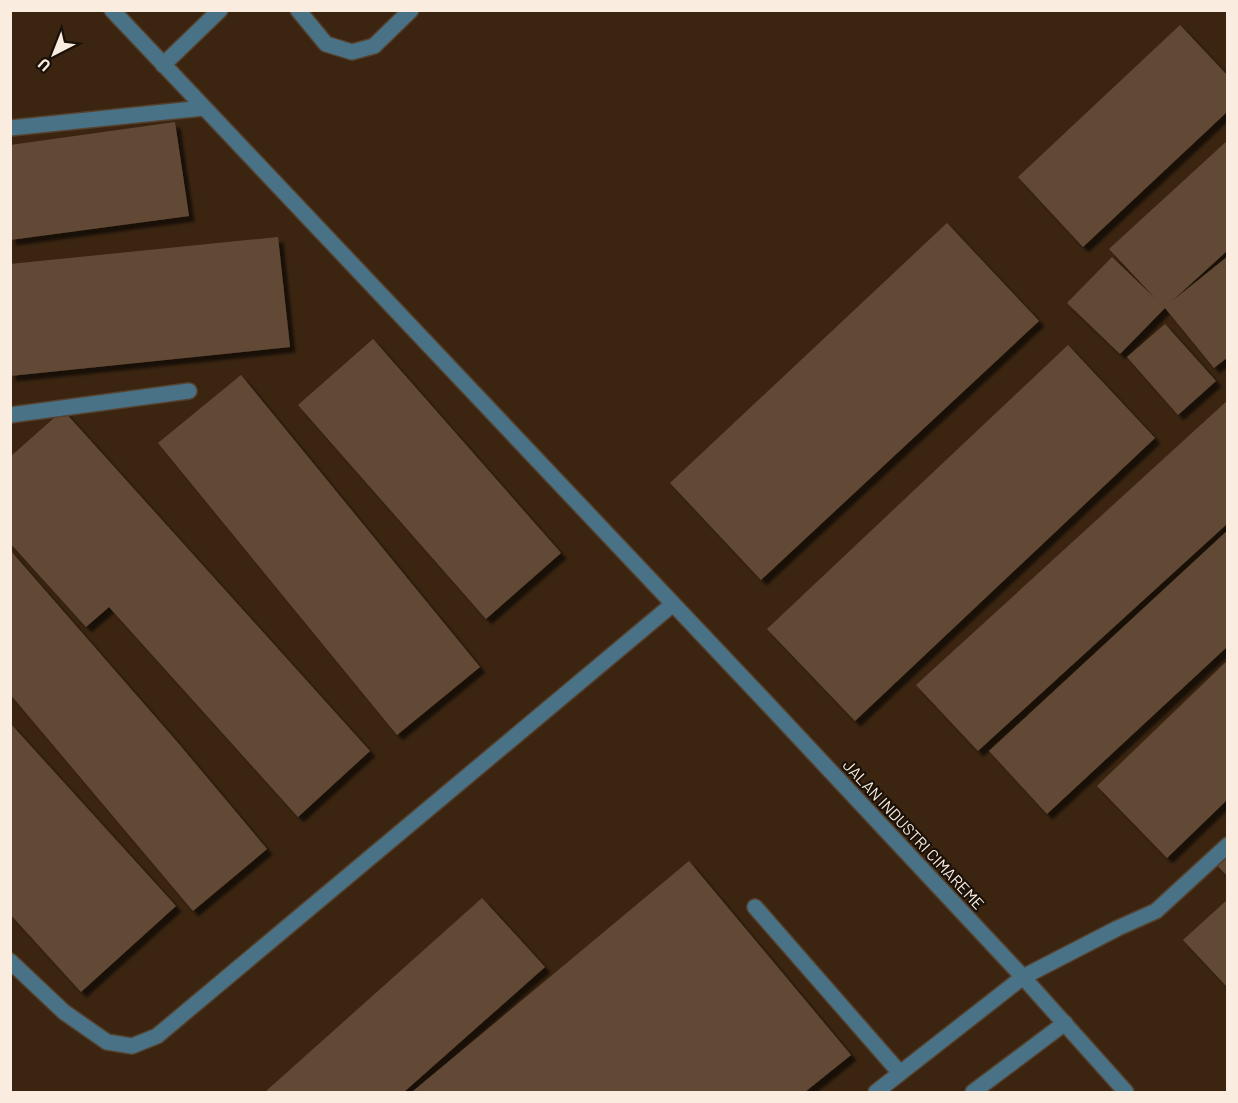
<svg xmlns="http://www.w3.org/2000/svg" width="1238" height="1103" font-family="Barlow,sans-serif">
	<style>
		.building { fill: #624a36; filter: url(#shadow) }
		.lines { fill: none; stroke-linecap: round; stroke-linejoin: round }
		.minor-casing { stroke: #56412e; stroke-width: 18 }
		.minor { stroke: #497286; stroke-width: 15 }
		.labels { text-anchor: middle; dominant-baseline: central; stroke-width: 4.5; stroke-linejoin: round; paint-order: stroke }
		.street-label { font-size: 16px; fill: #fbece0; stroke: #1a1108 }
	</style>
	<defs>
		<filter id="shadow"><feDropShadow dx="5.5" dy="5.5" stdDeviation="1.5" flood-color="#0009"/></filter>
	</defs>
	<rect width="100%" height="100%" fill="#3b2511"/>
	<g class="building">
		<polygon points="1180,25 1228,76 1228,111 1083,247 1018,177"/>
		<polygon points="175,122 189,216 10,240 10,145"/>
		<polygon points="1228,140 1228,250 1171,302 1228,256 1228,357 1214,368 1165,308 1120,354 1067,303 1112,257 1156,299 1109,249"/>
		<polygon points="947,223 1039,321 761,580 670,483"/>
		<polygon points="278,237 290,347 10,376 10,264"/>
		<polygon points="1165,324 1216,381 1178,415 1127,357"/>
		<polygon points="373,339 561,553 486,619 298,405"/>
		<polygon points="1068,345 1155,438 855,721 767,629"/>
		<polygon points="241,375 480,667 397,735 158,443"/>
		<polygon points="1228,400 1228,523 978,751 916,685"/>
		<polygon points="63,410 370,751 298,817 109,607 86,627 10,543 10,457"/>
		<polygon points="1228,530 1228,646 1047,814 989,751"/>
		<polygon points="10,550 179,744 267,849 193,911 10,694"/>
		<polygon points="1228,660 1228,799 1167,858 1097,786"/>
		<polygon points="10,723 176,906 81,992 10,914"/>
		<polygon points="1228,851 1228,877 1215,863"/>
		<polygon points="689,861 851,1055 805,1092 412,1092"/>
		<polygon points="482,898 545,967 404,1092 265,1092"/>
		<polygon points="1228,899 1228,988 1183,940"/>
	</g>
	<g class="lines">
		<defs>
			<g id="minor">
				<polyline points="112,10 764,700 1023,977 1126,1092"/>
				<polyline points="298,10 326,44 352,52 374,46 411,10"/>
				<polyline points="163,65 220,10"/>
				<polyline points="10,128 204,108"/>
				<polyline points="10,415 189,391"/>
				<polyline points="755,907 900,1073"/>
				<polyline points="10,961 64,1012 107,1042 132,1046 157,1036 673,604"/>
				<polyline points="876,1092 1023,977 1118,928 1156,911 1228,845"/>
				<polyline points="973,1092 1065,1023"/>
			</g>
		</defs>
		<use href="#minor" class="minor-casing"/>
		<use href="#minor" class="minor"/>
	</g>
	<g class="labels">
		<g class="street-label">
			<text transform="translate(914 834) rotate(47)">JALAN INDUSTRI CIMAREME</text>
		</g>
	</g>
	<rect width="1238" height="1103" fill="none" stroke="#fbece0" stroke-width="24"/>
	<g transform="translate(54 54) rotate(222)" stroke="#1a1108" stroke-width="4.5" paint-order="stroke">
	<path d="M0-4.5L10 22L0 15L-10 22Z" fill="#fbece0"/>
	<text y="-9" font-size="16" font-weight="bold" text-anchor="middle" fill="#fbece0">U</text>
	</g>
</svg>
